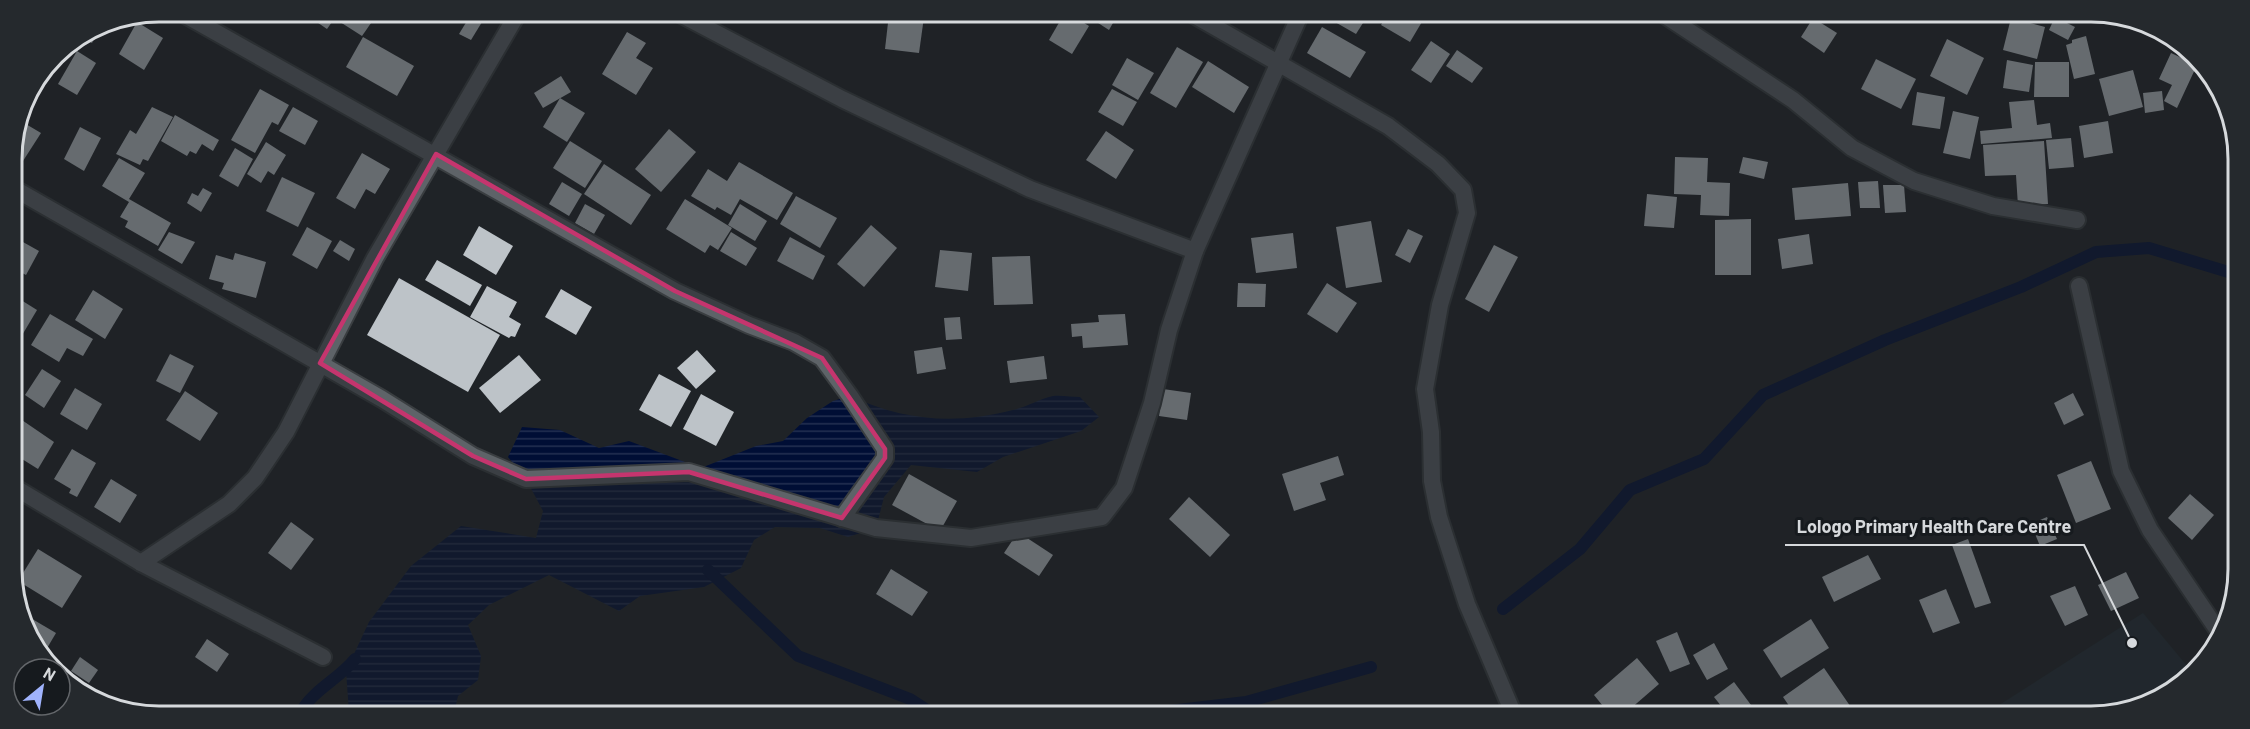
<svg xmlns="http://www.w3.org/2000/svg" width="2250" height="729" font-family="Barlow,sans-serif">
	<style>
		.built { fill: #242e35 }
		.water { fill: url(#water-rules) }
		.lines { fill: none; stroke-linecap: round; stroke-linejoin: round }
		.stream { stroke: #000e35; stroke-width: 12 }
		.building { fill: #bdc3c8 }
		.minor-casing { stroke: #3a3e41; stroke-width: 20 }
		.minor { stroke: #5e6368; stroke-width: 16 }
		.marked { fill: none; stroke: #c5356e; stroke-width: 4.5; stroke-linejoin: round }
		.rim { fill: none; stroke: #d6d9dc; stroke-width: 3 }
		.leader { fill: none; stroke: #d6d9dc; stroke-width: 2 }
		.callout-dot { fill: #d6d9dc; stroke: #161a1e; stroke-width: 2 }
		.callout-label { font-size: 18px; text-anchor: middle; font-weight: bold; fill: #d6d9dc; stroke: #161a1e; stroke-width: 6; stroke-linejoin: round; paint-order: stroke }
	</style>
	<defs>
		<pattern id="water-rules" width="6" height="5" patternUnits="userSpaceOnUse" patternTransform="scale(1.5)"><rect width="6" height="5" fill="#000e35"/><path d="M0 2.5h6" fill="none" stroke="#243052"/></pattern>
	</defs>
	<rect width="100%" height="100%" fill="#1f2327"/>
	<polygon class="built" points="2143,613 2193,673 2181,686 2100,717 1982,716"/>
	<path class="water" d="M850 396C905 421 955 425 1013 410 1027 407 1039 399 1053 396 1061 395 1072 397 1080 397L1099 417 1081 431 1003 457 977 472 911 465 884 497 876 528 848 537 820 528 775 527 754 540 741 568 704 587 640 596 619 611 549 575 489 605 468 625 481 656 478 680 458 696 454 713 349 712 346 671 369 622 411 566 461 526 536 538 543 511 526 479 508 457 522 427 560 430 599 448 629 441 701 468 756 446 783 441 807 418 833 401Z"/>
	<g class="lines">
		<g class="stream">
			<polyline points="708,570 798,656 910,699 933,714"/>
			<polyline points="1503,609 1580,549 1630,490 1704,459 1763,395 1885,340 2021,287 2096,252 2149,248 2235,274"/>
			<path d="M301 712C313 690 339 679 355 659"/>
			<polyline points="1144,714 1246,702 1371,667"/>
		</g>
	</g>
	<g class="building">
		<polygon points="302,12 339,12 327,29"/>
		<polygon points="342,12 378,13 362,36 337,20"/>
		<polygon points="889,14 924,17 919,53 885,49"/>
		<polygon points="1019,14 1039,14 1034,23"/>
		<polygon points="1064,14 1070,14 1089,26 1072,54 1049,40"/>
		<polygon points="1098,14 1118,14 1109,30 1095,21"/>
		<polygon points="1330,15 1368,15 1356,34 1328,18"/>
		<polygon points="1387,15 1426,15 1410,42 1381,25"/>
		<polygon points="470,16 482,22 471,40 459,34"/>
		<polygon points="2055,17 2075,27 2068,40 2049,30"/>
		<polygon points="1813,18 1837,33 1824,53 1801,37"/>
		<polygon points="2011,18 2045,27 2037,59 2003,50"/>
		<polygon points="137,22 163,38 144,70 119,54"/>
		<polygon points="102,24 92,43 81,38"/>
		<polygon points="1322,27 1366,52 1350,78 1307,53"/>
		<polygon points="627,32 646,43 636,58 653,68 636,95 602,74"/>
		<polygon points="2086,36 2095,74 2074,79 2066,45 2072,43 2072,40"/>
		<polygon points="363,37 414,66 397,96 346,67"/>
		<polygon points="1947,39 1984,58 1967,95 1930,76"/>
		<polygon points="1431,41 1450,54 1431,83 1411,70"/>
		<polygon points="1177,47 1203,62 1176,108 1150,93"/>
		<polygon points="1457,50 1483,68 1472,83 1446,66"/>
		<polygon points="77,51 96,63 77,95 58,84"/>
		<polygon points="2171,53 2197,65 2177,108 2164,101 2172,85 2159,79"/>
		<polygon points="1127,58 1154,73 1138,100 1112,85"/>
		<polygon points="1876,59 1916,79 1901,109 1861,89"/>
		<polygon points="2007,60 2033,65 2029,92 2003,88"/>
		<polygon points="1208,61 1249,87 1234,113 1192,87"/>
		<polygon points="2035,62 2069,62 2069,97 2034,97"/>
		<polygon points="2133,70 2143,107 2109,116 2099,79"/>
		<polygon points="561,76 571,92 543,108 534,93"/>
		<polygon points="260,89 289,105 278,125 272,122 255,153 231,140"/>
		<polygon points="1112,89 1137,102 1123,126 1098,112"/>
		<polygon points="2162,91 2164,110 2145,113 2143,93"/>
		<polygon points="1917,92 1945,97 1940,129 1912,125"/>
		<polygon points="560,98 585,113 567,142 543,127"/>
		<polygon points="2034,100 2037,125 2050,123 2052,138 1981,144 1980,131 2012,128 2009,102"/>
		<polygon points="152,107 173,117 148,161 143,159 140,165 116,154 130,130 136,134"/>
		<polygon points="293,107 318,121 305,145 279,131"/>
		<polygon points="1953,111 1979,117 1970,159 1943,153"/>
		<polygon points="175,115 219,140 213,151 202,144 196,154 190,151 187,156 161,141"/>
		<polygon points="19,120 41,133 23,161 12,154"/>
		<polygon points="2108,121 2113,153 2084,158 2079,126"/>
		<polygon points="80,127 101,138 84,171 64,159"/>
		<polygon points="669,129 696,152 661,192 635,169"/>
		<polygon points="1106,131 1134,150 1116,179 1086,160"/>
		<polygon points="2071,138 2074,167 2049,169 2046,140"/>
		<polygon points="570,141 602,161 585,188 553,168"/>
		<polygon points="2044,141 2048,204 2018,206 2016,175 1985,176 1983,145"/>
		<polygon points="266,142 286,155 274,175 268,171 261,183 247,174"/>
		<polygon points="235,148 253,159 238,187 219,176"/>
		<polygon points="362,153 390,169 375,194 366,189 355,209 336,198"/>
		<polygon points="1675,157 1708,158 1707,182 1730,183 1729,216 1700,215 1701,195 1674,194"/>
		<polygon points="1743,157 1768,162 1764,179 1739,173"/>
		<polygon points="119,158 145,173 129,199 171,223 158,246 125,227 128,221 120,217 129,202 102,186"/>
		<polygon points="739,162 793,193 777,220 740,199 731,215 717,207 715,210 691,196 708,169 727,181"/>
		<polygon points="604,164 651,195 631,225 584,194"/>
		<polygon points="282,177 315,193 298,227 266,211"/>
		<polygon points="1878,181 1880,208 1860,208 1858,182"/>
		<polygon points="562,182 582,194 569,216 549,204"/>
		<polygon points="1848,183 1851,216 1795,220 1792,188"/>
		<polygon points="1883,185 1904,185 1906,212 1885,213"/>
		<polygon points="203,188 212,193 201,212 187,203 192,193 198,196"/>
		<polygon points="1647,194 1677,197 1674,228 1644,226"/>
		<polygon points="796,196 837,218 820,248 780,224"/>
		<polygon points="685,199 732,228 718,250 710,245 705,253 666,229"/>
		<polygon points="585,204 605,215 594,234 575,223"/>
		<polygon points="740,204 767,221 755,241 728,225"/>
		<polygon points="1751,219 1751,275 1715,275 1715,220"/>
		<polygon points="1371,221 1382,282 1346,288 1336,227"/>
		<polygon points="871,225 897,248 864,287 837,264"/>
		<polygon points="479,226 513,246 496,275 463,255"/>
		<polygon points="307,227 332,241 317,269 292,255"/>
		<polygon points="1408,229 1423,236 1410,263 1395,255"/>
		<polygon points="169,232 195,242 182,264 158,250"/>
		<polygon points="731,232 757,248 746,266 720,251"/>
		<polygon points="1293,233 1297,268 1256,273 1251,238"/>
		<polygon points="1809,234 1813,264 1782,269 1778,239"/>
		<polygon points="14,237 39,251 26,275 13,268"/>
		<polygon points="790,237 825,256 813,280 777,261"/>
		<polygon points="340,240 355,249 349,261 333,251"/>
		<polygon points="1494,245 1518,257 1489,312 1465,299"/>
		<polygon points="940,250 972,253 968,291 935,287"/>
		<polygon points="235,253 266,262 256,298 222,289 224,283 209,279 216,255 233,260"/>
		<polygon points="1030,256 1033,304 994,305 992,257"/>
		<polygon points="437,260 482,285 470,306 425,280"/>
		<polygon points="399,278 500,335 468,392 367,335"/>
		<polygon points="1238,283 1266,284 1265,307 1237,307"/>
		<polygon points="1327,283 1357,303 1337,333 1307,314"/>
		<polygon points="487,286 517,302 509,317 521,324 515,337 511,336 509,338 470,317"/>
		<polygon points="561,289 592,307 576,335 545,317"/>
		<polygon points="93,290 123,309 105,339 75,320"/>
		<polygon points="13,295 37,310 21,337 13,333"/>
		<polygon points="50,314 93,339 83,356 67,348 59,362 31,345"/>
		<polygon points="1125,314 1128,345 1083,348 1082,336 1072,337 1071,324 1099,322 1098,315"/>
		<polygon points="960,317 962,339 946,340 944,318"/>
		<polygon points="942,347 946,369 917,374 914,351"/>
		<polygon points="697,350 716,371 696,389 677,368"/>
		<polygon points="170,354 194,366 180,393 156,381"/>
		<polygon points="519,355 541,380 500,413 479,388"/>
		<polygon points="1044,356 1047,379 1010,383 1007,361"/>
		<polygon points="42,369 61,381 44,408 25,395"/>
		<polygon points="659,374 691,391 671,427 639,410"/>
		<polygon points="75,388 102,404 87,430 60,414"/>
		<polygon points="1163,389 1191,393 1187,420 1159,416"/>
		<polygon points="185,391 218,413 200,441 166,420"/>
		<polygon points="2073,393 2084,415 2064,425 2054,403"/>
		<polygon points="701,394 734,412 716,446 683,429"/>
		<polygon points="16,416 54,442 38,469 14,454"/>
		<polygon points="72,449 96,463 77,497 69,493 71,489 54,479"/>
		<polygon points="1338,456 1344,475 1320,483 1326,500 1294,511 1282,474"/>
		<polygon points="2091,461 2111,509 2076,523 2057,475"/>
		<polygon points="909,474 957,501 940,531 892,505"/>
		<polygon points="111,479 137,495 120,523 94,507"/>
		<polygon points="2190,494 2214,515 2192,540 2168,518"/>
		<polygon points="1189,497 1230,535 1210,557 1169,519"/>
		<polygon points="2047,517 2057,539 2040,546 2031,524"/>
		<polygon points="291,522 314,539 291,570 268,553"/>
		<polygon points="1018,532 1053,555 1039,576 1004,553"/>
		<polygon points="1968,539 1991,603 1975,608 1952,545"/>
		<polygon points="38,549 82,576 62,608 18,581"/>
		<polygon points="1868,555 1881,579 1834,602 1822,577"/>
		<polygon points="891,569 928,592 912,616 876,594"/>
		<polygon points="2126,572 2139,598 2111,611 2098,585"/>
		<polygon points="2075,586 2088,615 2065,626 2050,596"/>
		<polygon points="1946,589 1960,623 1933,633 1919,600"/>
		<polygon points="22,613 56,633 43,655 29,628"/>
		<polygon points="1811,619 1829,648 1781,678 1763,650"/>
		<polygon points="1677,632 1690,664 1670,672 1656,641"/>
		<polygon points="207,639 229,654 217,672 195,657"/>
		<polygon points="1714,643 1728,669 1707,680 1693,655"/>
		<polygon points="80,657 98,670 89,683 71,671"/>
		<polygon points="1637,658 1659,684 1622,716 1611,716 1594,695"/>
		<polygon points="1824,668 1857,716 1796,716 1783,697"/>
		<polygon points="1734,682 1751,705 1736,716 1729,716 1714,697"/>
	</g>
	<g class="lines">
		<defs>
			<g id="minor">
				<polyline points="180,12 675,291 749,325 794,342 822,358 850,396 885,449 885,458 842,518"/>
				<polyline points="678,13 842,99 1030,189 1195,251"/>
				<polyline points="1194,15 1388,126 1438,164 1463,190 1467,213 1440,305 1425,389 1431,432 1432,481 1439,517 1467,604 1514,715"/>
				<polyline points="1666,16 1793,100 1852,148 1914,181 1993,206 2077,220"/>
				<polyline points="13,188 382,399 473,456 526,479 689,472 876,528 971,538 1102,517 1124,488 1152,403 1169,330 1195,251 1300,15"/>
				<polyline points="2079,286 2121,471 2150,530 2221,635"/>
				<polyline points="14,487 141,563 323,657"/>
				<polyline points="141,563 229,504 255,478 286,432 375,258 518,13"/>
			</g>
		</defs>
		<use href="#minor" class="minor-casing"/>
		<use href="#minor" class="minor"/>
	</g>
	<path d="M0 0H2250V729H0ZM436 154 675 291 822 358 885 449V458L842 518 689 472 526 479 473 456 320 363Z" fill="#1f2327" fill-opacity=".55" fill-rule="evenodd"/>
	<path class="marked" d="M436 154 675 291 822 358 885 449V458L842 518 689 472 526 479 473 456 320 363Z"/>
	<path d="M0 0H2250V729H0ZM159 22H2091A137 137 0 0 1 2228 159V569A137 137 0 0 1 2091 706H159A137 137 0 0 1 22 569V159A137 137 0 0 1 159 22Z" fill="#25292d" fill-rule="evenodd"/>
	<path class="rim" d="M159 22H2091A137 137 0 0 1 2228 159V569A137 137 0 0 1 2091 706H159A137 137 0 0 1 22 569V159A137 137 0 0 1 159 22Z"/>
	<path class="leader" d="M2132 643L2084 545H1785"/>
	<circle class="callout-dot" cx="2132" cy="643" r="6"/>
	<g class="callout-label">
		<text x="1934" y="533">Lologo Primary Health Care Centre</text>
	</g>
	<g transform="translate(42 687) rotate(30)"><circle r="28" fill="#161a1e" stroke="#63666a" stroke-width="1.5"/>
	<path d="M0-4.5L10 22L0 15L-10 22Z" fill="#a0b3fd"/>
	<text y="-9" font-size="16" font-weight="bold" text-anchor="middle" fill="#d6d9dc">N</text>
	</g>
</svg>
